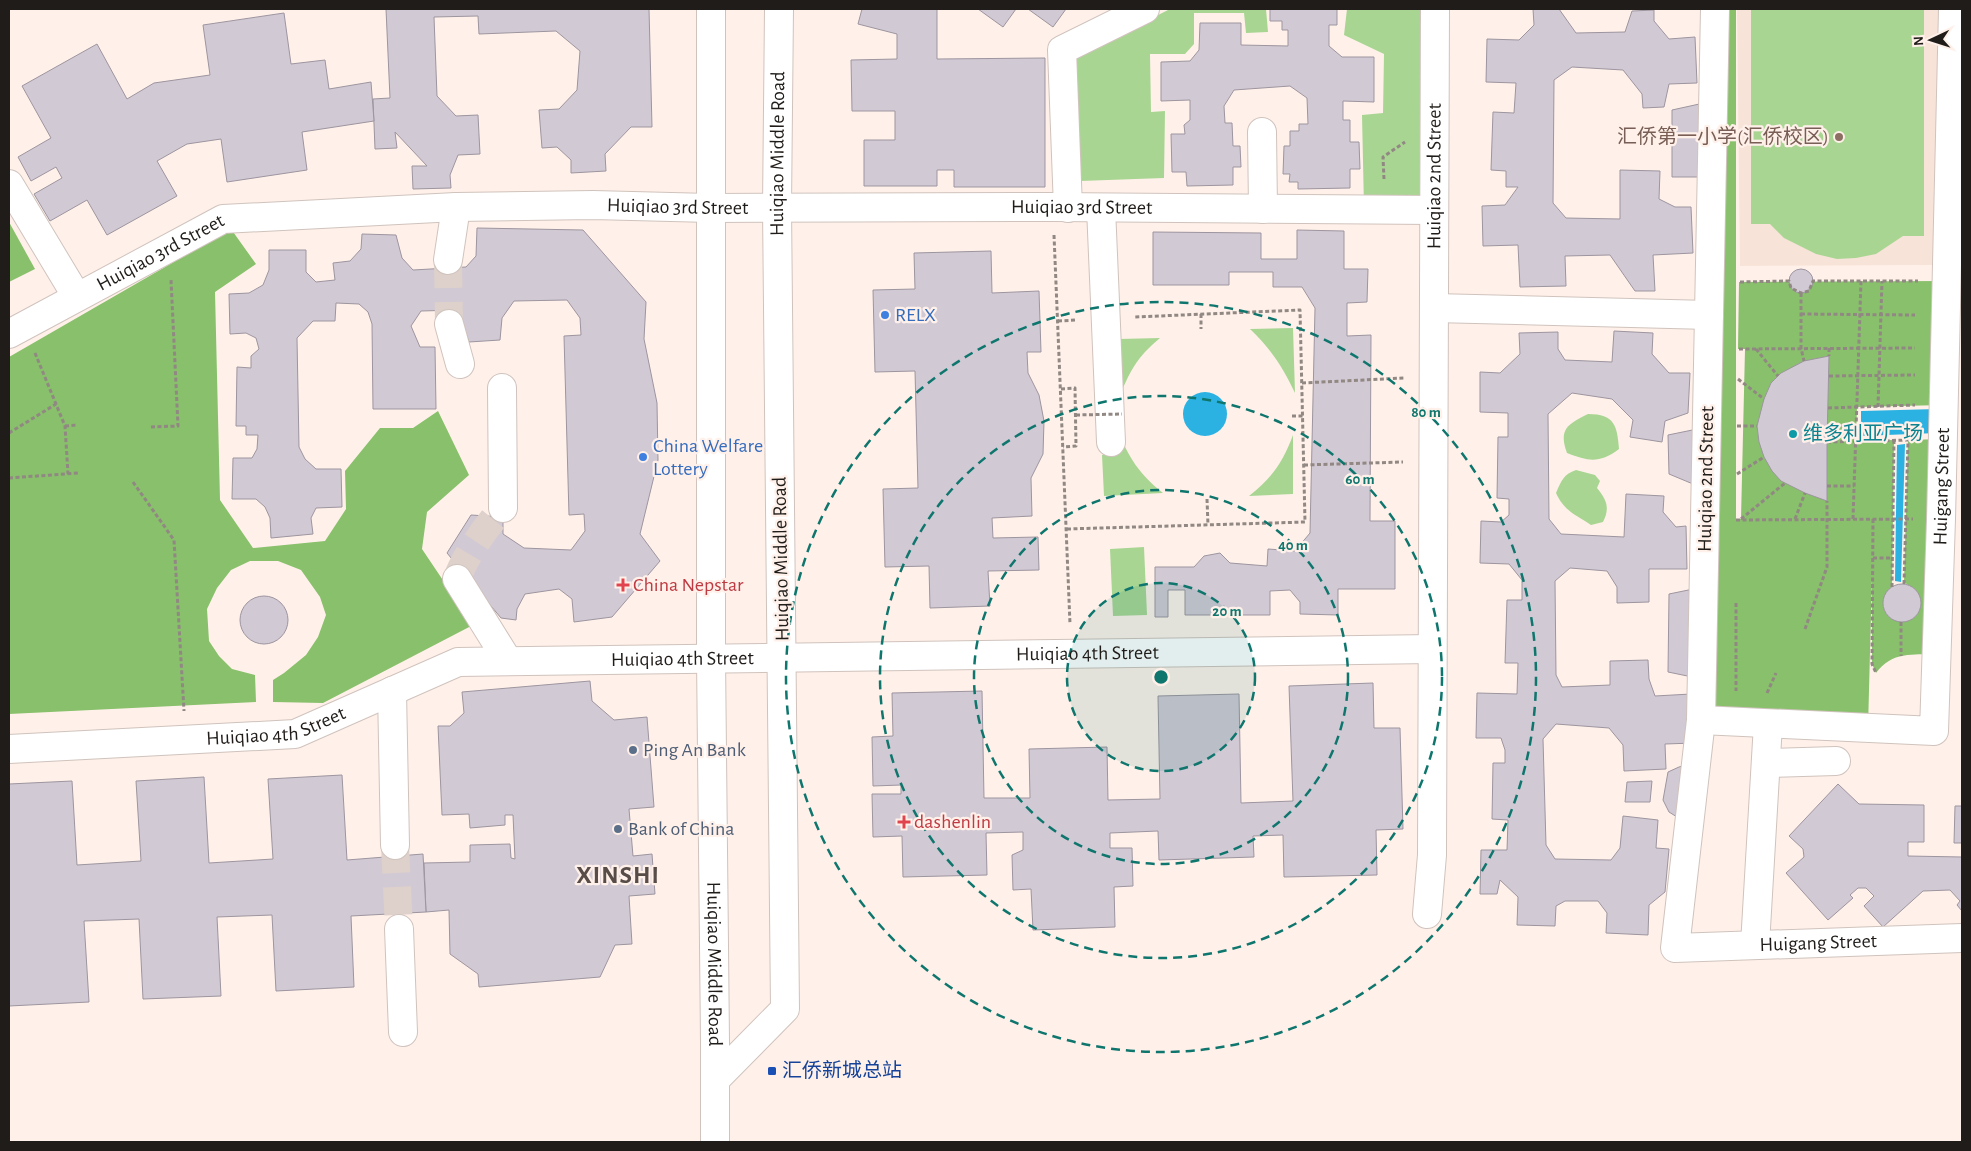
<svg xmlns="http://www.w3.org/2000/svg" width="1971" height="1151" font-family="'Alegreya Sans','Noto Sans SC',sans-serif">
	<style>
		.built { fill: #f8e3d8 }
		.green { fill: #a9d593 }
		.forest { fill: #88c06b }
		.water { fill: #2cb2e2 }
		.building { fill: #d1c9d4; stroke: #9d959f }
		.lines { fill: none; stroke-linecap: round; stroke-linejoin: round }
		.minor-tunnel { stroke: #ded1cb; stroke-width: 28; stroke-dasharray: 28 14; stroke-linecap: butt }
		.minor-casing { stroke: #d0c3bd; stroke-width: 30 }
		.path { stroke: #918883; stroke-width: 3; stroke-dasharray: 4 2.5; stroke-linecap: butt }
		.minor { stroke: #fff; stroke-width: 28 }
		.path-bridge { stroke: #918883; stroke-width: 3; stroke-dasharray: 4 2.5; stroke-linecap: butt }
		.ring { fill: none; stroke: #0f766e; stroke-width: 2.5; stroke-dasharray: 9 6 }
		.education-dot { fill: #8d6e63; stroke: #fff1ea; stroke-width: 2 }
		.shop-dot { fill: #3f7fe0; stroke: #fff1ea; stroke-width: 2 }
		.culture-dot { fill: #0f9aa8; stroke: #fff1ea; stroke-width: 2 }
		.health-dot { fill: #e0444e; stroke: #fff1ea; stroke-width: 2 }
		.service-dot { fill: #5c6f8a; stroke: #fff1ea; stroke-width: 2 }
		.transit-dot { fill: #1a4fb4; stroke: #fff1ea; stroke-width: 2 }
		.labels { text-anchor: middle; dominant-baseline: central; stroke-width: 4.5; stroke-linejoin: round; paint-order: stroke }
		.education-label { font-size: 20px; fill: #785e54; stroke: #fff1ea; text-anchor: end }
		.street-label { font-size: 20px; fill: #201c19; stroke: #fff1ea }
		.shop-label { font-size: 20px; fill: #366cbe; stroke: #fff1ea; text-anchor: start }
		.culture-label { font-size: 20px; fill: #0d838f; stroke: #fff1ea; text-anchor: start }
		.health-label { font-size: 20px; fill: #be3a42; stroke: #fff1ea; text-anchor: start }
		.service-label { font-size: 20px; fill: #4e5e75; stroke: #fff1ea; text-anchor: start }
		.transit-label { font-size: 20px; fill: #164399; stroke: #fff1ea; text-anchor: start }
		.district-label { font-size: 25px; font-weight: bold; letter-spacing: 1px; fill: #574c47; stroke: #fff1ea }
		.centre { fill: #0f766e; stroke: #fff1ea; stroke-width: 2.5 }
		.ring-label { font-size: 15px; text-anchor: middle; font-weight: bold; fill: #0f766e; stroke: #fff1ea; stroke-width: 4.5; stroke-linejoin: round; paint-order: stroke }
	</style>
	<rect width="100%" height="100%" fill="#fff1ea"/>
	<polygon class="built" points="1737,9 1942,9 1935,265 1740,266"/>
	<g class="green">
		<polygon points="1170,9 1266,9 1268,32 1246,33 1244,13 1194,13 1194,44 1185,54 1150,54 1151,112 1165,111 1164,178 1080,181 1075,57"/>
		<polygon points="1347,9 1433,9 1434,210 1364,209 1362,115 1383,113 1384,54 1344,35"/>
		<polygon points="1751,9 1924,9 1924,236 1903,236 1876,254 1856,258 1837,259 1816,254 1784,238 1770,224 1751,224"/>
		<path d="M1293 328 1295 393C1283 367 1270 348 1250 329Z"/>
		<path d="M1160 338C1136 358 1130 371 1118 400V339Z"/>
		<path d="M1588 414C1615 414 1617 426 1619 449 1599 464 1588 461 1567 453 1558 429 1568 424 1588 414Z"/>
		<path d="M1118 430C1128 457 1140 475 1163 493L1104 496 1102 455 1118 454Z"/>
		<path d="M1293 435V494L1249 496C1272 478 1283 462 1293 435Z"/>
		<path d="M1576 470 1595 475 1600 481 1597 488C1607 500 1610 508 1603 522L1591 525C1575 514 1565 512 1556 493 1561 481 1564 474 1576 470Z"/>
		<polygon points="1144,547 1147,615 1113,616 1110,549"/>
	</g>
	<g class="forest">
		<path d="M1715 9H1736V519H1741L1745 349H1738L1739 282 1946 281 1943 405 1857 407 1856 441 1894 440 1892 587C1886 594 1880 601 1885 611 1900 637 1943 609 1904 582L1908 440 1943 439 1936 654C1913 655 1892 651 1876 673L1872 664V576L1868 728 1701 720Z"/>
		<polygon points="9,222 35,269 9,282"/>
		<polygon points="231,229 256,264 215,292 220,500 253,548 325,541 346,509 345,471 380,428 413,428 438,411 469,475 427,512 422,549 473,625 323,703 273,702 273,680 284,673 306,655 318,637 326,615 320,597 301,570 278,561 250,561 231,570 217,588 207,609 209,641 219,656 232,669 255,675 256,702 9,714 9,357"/>
	</g>
	<g class="water">
		<circle cx="1205" cy="414" r="22"/>
		<polygon points="1937,409 1937,433 1861,436 1861,411"/>
		<polygon points="1905,444 1901,582 1895,581 1897,445"/>
	</g>
	<g class="building">
		<polygon points="386,9 649,9 652,127 631,127 605,154 606,171 571,173 571,160 557,147 542,148 539,110 559,109 577,90 580,51 556,31 479,34 478,16 434,17 437,96 456,116 478,115 480,154 458,155 450,175 451,188 413,189 412,166 427,166 395,132 397,148 375,149 373,99 390,98"/>
		<polygon points="862,9 937,9 937,59 1045,58 1045,187 954,187 954,170 937,170 937,186 864,186 864,140 895,140 895,111 852,111 851,60 897,59 897,34 858,24"/>
		<polygon points="978,9 1016,9 1003,27"/>
		<polygon points="1028,9 1066,9 1053,27"/>
		<polygon points="1270,9 1337,9 1337,25 1329,25 1329,46 1342,57 1374,57 1374,102 1343,101 1343,120 1350,120 1350,142 1359,142 1360,169 1350,169 1350,188 1298,189 1298,182 1289,182 1290,174 1283,174 1284,146 1290,146 1290,131 1299,131 1299,124 1308,124 1307,98 1290,86 1234,90 1224,106 1225,123 1232,123 1233,146 1240,146 1241,167 1233,167 1233,185 1187,186 1186,172 1172,172 1171,134 1185,134 1184,125 1190,120 1190,100 1161,101 1161,62 1190,61 1199,50 1200,23 1241,23 1241,45 1288,46 1288,30 1282,30 1282,21 1270,21"/>
		<polygon points="1533,9 1559,9 1576,33 1625,32 1632,11 1654,10 1654,21 1669,39 1695,37 1697,83 1669,84 1664,107 1643,108 1642,94 1623,70 1572,67 1554,80 1553,203 1566,218 1620,219 1620,170 1660,171 1659,199 1675,207 1691,207 1693,253 1653,255 1655,291 1635,291 1610,255 1565,256 1566,286 1520,287 1518,245 1483,246 1482,206 1505,205 1518,187 1506,187 1506,171 1491,170 1493,112 1514,113 1516,83 1486,82 1487,39 1519,40 1534,25"/>
		<polygon points="284,13 291,64 325,60 329,89 371,82 374,121 302,132 307,170 227,182 221,139 187,144 157,161 177,196 107,235 87,200 50,221 34,194 62,178 56,167 31,181 18,157 51,138 22,86 97,44 127,99 154,83 210,75 203,25"/>
		<polygon points="1713,101 1712,177 1672,177 1672,110"/>
		<polygon points="477,228 583,230 646,302 644,339 657,403 658,460 640,534 660,561 612,617 574,622 572,599 559,589 525,594 517,609 516,620 501,618 447,553 471,515 503,517 503,534 524,548 571,550 585,531 584,514 569,515 564,336 581,335 580,318 567,300 514,301 502,318 500,340 469,342 458,310 421,311 411,326 420,347 435,347 436,409 373,409 372,324 368,312 359,304 336,303 335,321 313,321 297,338 299,447 305,459 316,469 341,469 342,507 316,508 311,518 313,534 271,538 270,518 265,507 256,499 232,499 233,458 252,458 257,449 258,435 246,435 246,426 236,426 237,367 251,368 251,356 259,349 256,338 246,333 230,334 229,294 249,293 263,285 269,270 269,250 306,250 306,272 316,282 335,280 333,263 350,261 361,249 362,234 396,235 402,258 413,270 466,267 476,256"/>
		<polygon points="1297,230 1344,231 1344,269 1368,269 1367,302 1347,303 1347,336 1371,335 1370,521 1395,521 1395,589 1338,589 1338,615 1300,614 1300,602 1290,590 1270,591 1270,615 1185,615 1185,590 1168,590 1168,617 1155,617 1155,567 1194,567 1204,556 1220,553 1230,563 1267,566 1268,549 1295,551 1310,533 1315,308 1302,287 1273,287 1273,272 1229,272 1229,285 1153,285 1153,232 1261,233 1261,259 1297,259"/>
		<polygon points="991,251 992,293 1039,291 1041,352 1027,352 1028,373 1039,395 1044,421 1043,454 1031,478 1032,516 992,518 993,538 1038,537 1039,570 988,571 990,606 930,608 929,566 885,567 883,489 918,488 915,371 875,372 873,290 915,289 914,253"/>
		<circle cx="1801" cy="281" r="12"/>
		<polygon points="1614,331 1653,333 1652,354 1669,373 1690,373 1688,413 1665,421 1662,442 1630,437 1633,420 1612,399 1572,393 1548,414 1549,519 1561,534 1624,537 1626,494 1664,496 1663,512 1676,527 1686,526 1687,569 1649,569 1649,602 1617,603 1617,587 1607,571 1570,568 1555,581 1556,675 1562,687 1610,685 1610,661 1648,660 1649,679 1655,696 1691,694 1694,743 1665,744 1666,769 1624,771 1623,745 1609,728 1556,724 1543,739 1546,845 1555,859 1611,860 1620,848 1623,816 1658,820 1656,848 1669,849 1665,892 1649,905 1648,935 1606,933 1607,913 1598,901 1565,901 1556,906 1555,926 1517,925 1518,897 1500,880 1497,894 1480,894 1481,850 1507,850 1508,820 1492,819 1493,763 1505,763 1505,750 1501,738 1476,738 1477,693 1517,694 1518,663 1505,663 1507,600 1522,600 1522,580 1509,564 1480,563 1481,521 1501,522 1509,515 1509,499 1497,498 1498,437 1508,437 1508,413 1480,412 1480,372 1500,373 1520,354 1519,333 1558,332 1558,349 1565,360 1612,362"/>
		<polygon points="1829,356 1827,442 1827,501 1805,493 1781,481 1772,471 1764,457 1759,442 1757,426 1764,399 1771,383 1781,373 1804,361"/>
		<polygon points="1707,427 1705,489 1669,474 1668,435"/>
		<circle cx="1902" cy="603" r="19"/>
		<polygon points="1703,587 1702,679 1668,672 1669,594"/>
		<circle cx="264" cy="620" r="24"/>
		<polygon points="590,681 592,701 614,720 647,717 654,807 629,809 633,856 652,854 655,894 629,896 632,944 615,945 600,977 479,987 478,974 450,954 449,910 426,912 424,863 470,862 470,845 510,844 511,858 515,859 513,815 505,815 505,825 470,828 469,814 442,815 438,726 450,726 464,713 462,692"/>
		<polygon points="1373,683 1374,728 1400,728 1403,829 1376,830 1377,875 1284,877 1283,835 1253,836 1254,857 1159,860 1158,831 1110,833 1110,848 1132,848 1133,886 1114,887 1115,927 1033,930 1031,889 1013,890 1012,855 1023,850 1023,832 986,833 987,875 903,877 902,836 873,837 872,794 901,794 901,785 873,786 872,737 893,736 892,693 982,691 984,798 1030,798 1029,749 1107,747 1108,800 1160,799 1158,696 1239,694 1241,803 1293,801 1289,686"/>
		<polygon points="1696,762 1677,817 1669,812 1663,800 1668,772 1679,767"/>
		<polygon points="342,775 347,860 423,854 426,912 351,916 354,987 276,991 272,915 217,917 221,996 143,999 139,919 84,921 89,1002 9,1006 9,784 72,781 77,865 141,861 136,781 204,777 209,863 273,859 268,779"/>
		<polygon points="1652,781 1650,802 1625,802 1627,782"/>
		<polygon points="1838,784 1859,804 1924,805 1924,842 1908,842 1908,856 1962,857 1962,911 1957,905 1960,901 1950,890 1923,891 1883,927 1864,906 1874,896 1866,888 1858,888 1850,895 1853,898 1828,920 1786,873 1804,857 1803,849 1789,836"/>
		<polygon points="1955,806 1962,806 1962,843 1954,843"/>
	</g>
	<g class="lines">
		<g class="minor-tunnel">
			<polyline points="448,260 449,324"/>
			<path d="M457 579C463 559 488 523 503 508"/>
			<polyline points="395,845 399,929"/>
		</g>
		<defs>
			<g id="minor">
				<path id="s1" d="M711 9V657L715 1042V1142"/>
				<path id="s2" d="M1715 9 1701 720 1675 948 1962 938"/>
				<polyline points="1262,132 1263,209"/>
				<polyline points="9,184 77,297"/>
				<polyline points="1068,208 1062,50 1145,9"/>
				<polyline points="1101,208 1111,442"/>
				<polyline points="448,260 456,207"/>
				<polyline points="1434,308 1709,315"/>
				<polyline points="449,324 460,364"/>
				<path id="s3" d="M9 334 223 219 456 207 593 205 710 208 1053 207 1434 210"/>
				<polyline points="502,388 503,508"/>
				<polyline points="457,579 508,661"/>
				<polyline points="392,691 395,845"/>
				<path id="s4" d="M1701 720 1934 731 1941 519 1953 9"/>
				<path id="s5" d="M9 749 295 734 458 662 1432 649"/>
				<polyline points="1766,763 1836,761"/>
				<path id="s6" d="M1427 914 1432 855 1435 9"/>
				<polyline points="399,929 403,1032"/>
				<polyline points="1755,945 1768,724"/>
				<path id="s7" d="M715 1080 785 1009 777 207 779 9"/>
			</g>
		</defs>
		<use href="#minor" class="minor-casing"/>
		<g class="path">
			<polyline points="1384,179 1383,157 1405,142"/>
			<polyline points="1054,235 1070,624"/>
			<polyline points="1740,282 1789,281 1791,288 1801,293 1809,291 1813,281 1918,281"/>
			<polyline points="1801,293 1801,348 1804,361"/>
			<polyline points="1201,314 1201,329"/>
			<polyline points="1801,314 1915,315"/>
			<polyline points="1058,321 1076,320"/>
			<polyline points="1829,348 1829,356"/>
			<polyline points="1739,349 1915,348"/>
			<polyline points="1756,349 1778,376"/>
			<polyline points="35,353 65,426 68,474"/>
			<polyline points="1829,376 1915,375"/>
			<polyline points="1738,379 1764,399"/>
			<polyline points="1302,383 1404,378"/>
			<polyline points="1061,389 1075,388 1076,446 1063,447"/>
			<polyline points="1878,407 1882,281"/>
			<polyline points="1828,408 1915,405"/>
			<polyline points="1292,416 1303,416"/>
			<polyline points="65,426 77,425"/>
			<polyline points="1737,426 1757,426"/>
			<polyline points="151,427 178,426 171,280"/>
			<polyline points="9,433 56,404"/>
			<polyline points="1827,442 1910,440"/>
			<polyline points="1304,465 1403,462"/>
			<polyline points="1737,474 1764,457"/>
			<polyline points="9,478 79,473"/>
			<polyline points="133,482 174,540 184,711"/>
			<polyline points="1827,486 1854,486"/>
			<polyline points="1207,499 1208,525"/>
			<polyline points="1741,519 1785,483"/>
			<polyline points="1795,519 1805,493"/>
			<polyline points="1853,519 1861,281"/>
			<polyline points="1873,519 1872,664 1876,673"/>
			<polyline points="1736,520 1913,519"/>
			<polyline points="1067,529 1305,522 1300,310 1135,317"/>
			<polyline points="1873,558 1892,558"/>
			<polyline points="1904,584 1908,440"/>
			<polyline points="1892,587 1894,440"/>
			<polyline points="1736,603 1736,691"/>
			<polyline points="1901,622 1901,656"/>
			<polyline points="1805,629 1827,567 1827,501"/>
			<polyline points="1767,693 1776,673"/>
		</g>
		<use href="#minor" class="minor"/>
		<polyline class="path-bridge" points="1076,415 1122,414"/>
	</g>
	<circle cx="1161" cy="677" r="94" fill="#0f766e" fill-opacity=".12"/>
	<g class="ring">
		<circle cx="1161" cy="677" r="94"/>
		<circle cx="1161" cy="677" r="187"/>
		<circle cx="1161" cy="677" r="281"/>
		<circle cx="1161" cy="677" r="375"/>
	</g>
	<circle class="education-dot" cx="1839" cy="137" r="5"/>
	<g class="shop-dot">
		<circle cx="885" cy="315" r="5"/>
		<circle cx="643" cy="457" r="5"/>
	</g>
	<circle class="culture-dot" cx="1793" cy="434" r="5"/>
	<g class="health-dot">
		<path d="M620.5 577.5h5v5h5v5h-5v5h-5v-5h-5v-5h5z"/>
		<path d="M901.5 814.5h5v5h5v5h-5v5h-5v-5h-5v-5h5z"/>
	</g>
	<g class="service-dot">
		<circle cx="633" cy="750" r="5"/>
		<circle cx="618" cy="829" r="5"/>
	</g>
	<rect class="transit-dot" x="767" y="1066" width="10" height="10" rx="2.5"/>
	<g class="labels">
		<g class="education-label">
			<text x="1829" y="137">汇侨第一小学(汇侨校区)</text>
		</g>
		<g class="street-label">
			<text stroke="none"><textPath href="#s7" startOffset="955">Huiqiao Middle Road</textPath></text>
			<text stroke="none"><textPath href="#s6" startOffset="738">Huiqiao 2nd Street</textPath></text>
			<text stroke="none"><textPath href="#s3" startOffset="698">Huiqiao 3rd Street</textPath></text>
			<text stroke="none"><textPath href="#s3" startOffset="1102">Huiqiao 3rd Street</textPath></text>
			<text stroke="none"><textPath href="#s3" startOffset="172">Huiqiao 3rd Street</textPath></text>
			<text transform="translate(1706 479) rotate(-89)">Huiqiao 2nd Street</text>
			<text stroke="none"><textPath href="#s4" startOffset="478">Huigang Street</textPath></text>
			<text transform="translate(781 559) rotate(-91)">Huiqiao Middle Road</text>
			<text stroke="none"><textPath href="#s5" startOffset="1094">Huiqiao 4th Street</textPath></text>
			<text stroke="none"><textPath href="#s5" startOffset="689">Huiqiao 4th Street</textPath></text>
			<text stroke="none"><textPath href="#s5" startOffset="269">Huiqiao 4th Street</textPath></text>
			<text stroke="none"><textPath href="#s2" startOffset="1084">Huigang Street</textPath></text>
			<text stroke="none"><textPath href="#s1" startOffset="955">Huiqiao Middle Road</textPath></text>
		</g>
		<g class="shop-label">
			<text x="895" y="315">RELX</text>
			<text x="653" y="446">China Welfare<tspan x="653" dy="23">Lottery</tspan></text>
		</g>
		<g class="culture-label">
			<text x="1803" y="434">维多利亚广场</text>
		</g>
		<g class="health-label">
			<text x="633" y="585">China Nepstar</text>
			<text x="914" y="822">dashenlin</text>
		</g>
		<g class="service-label">
			<text x="643" y="750">Ping An Bank</text>
			<text x="628" y="829">Bank of China</text>
		</g>
		<g class="transit-label">
			<text x="782" y="1071">汇侨新城总站</text>
		</g>
		<g class="district-label">
			<text x="618" y="875">XINSHI</text>
		</g>
	</g>
	<circle cx="1161" cy="677" r="8" class="centre"/>
	<g class="ring-label">
		<text x="1426" y="417">80 m</text>
		<text x="1360" y="484">60 m</text>
		<text x="1293" y="550">40 m</text>
		<text x="1227" y="616">20 m</text>
	</g>
	<rect width="1971" height="1151" fill="none" stroke="#201c19" stroke-width="20"/>
	<g transform="translate(1931 40) rotate(266)" stroke="#fff1ea" stroke-width="4" paint-order="stroke">
	<path d="M0-4L9 19L0 12L-9 19Z" fill="#201c19"/>
	<text y="-8" font-size="14" font-weight="bold" text-anchor="middle" fill="#201c19">N</text>
	</g>
</svg>
